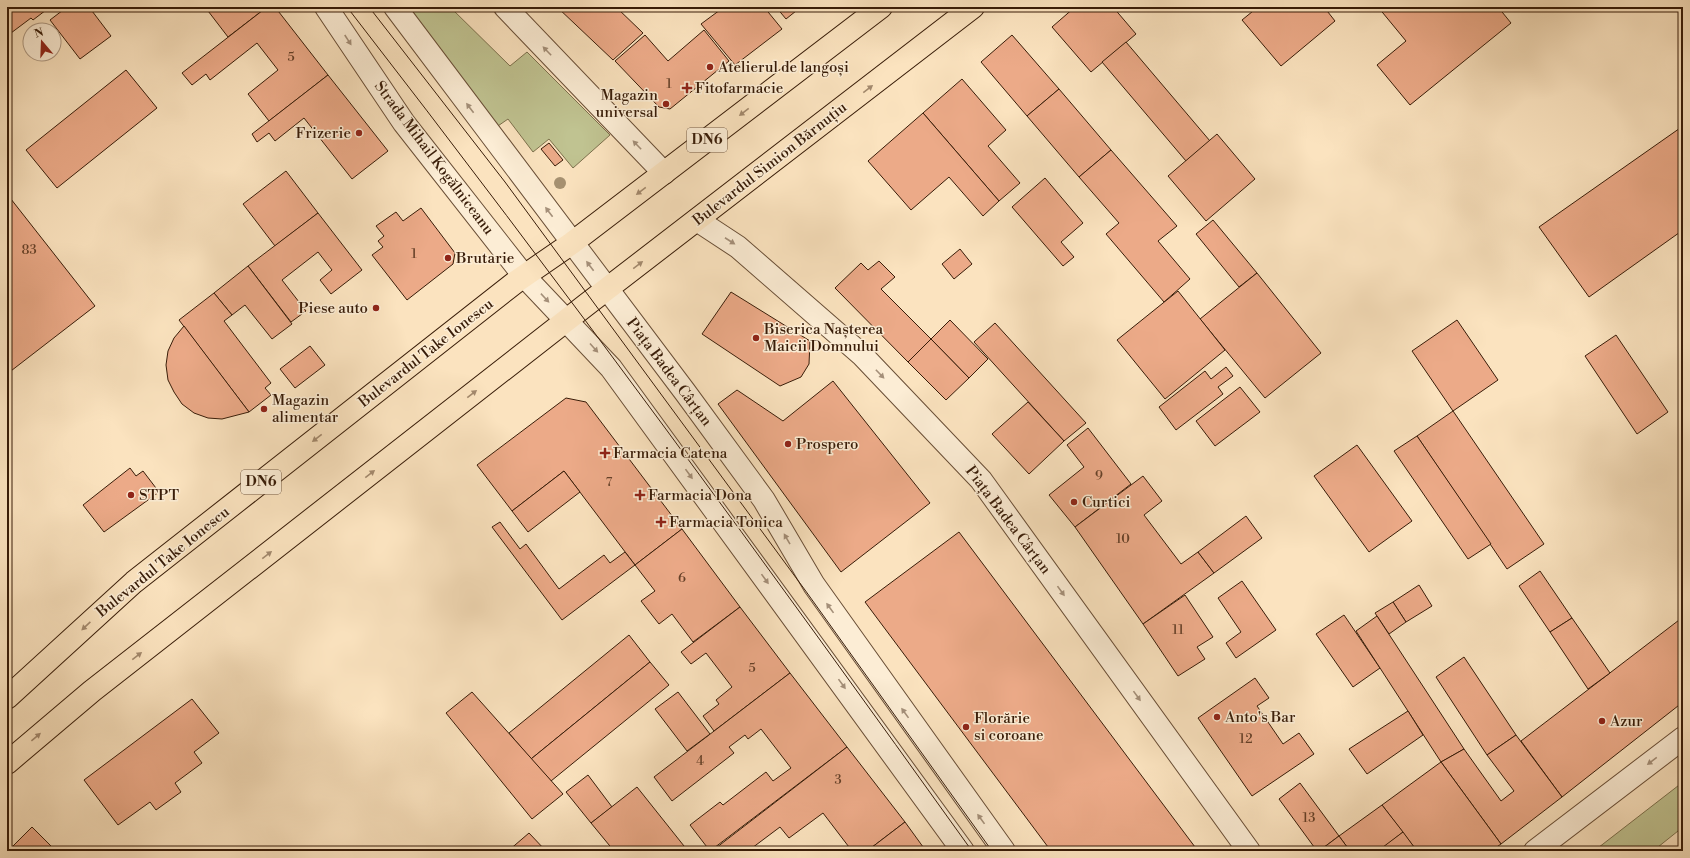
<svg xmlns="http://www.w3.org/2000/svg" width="1690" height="858" font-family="'Libre Bodoni',serif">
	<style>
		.green { fill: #c0c391; stroke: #7c704c }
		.building { fill: #ecaa88; stroke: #381c08 }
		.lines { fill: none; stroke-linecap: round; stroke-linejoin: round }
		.minor-casing { stroke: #694e36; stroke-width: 24 }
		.tertiary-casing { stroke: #694e36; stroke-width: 24 }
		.primary-casing { stroke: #381c08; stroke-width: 24 }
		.minor { stroke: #fcedd5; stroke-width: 22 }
		.tertiary { stroke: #fcedd5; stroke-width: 22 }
		.primary { stroke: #fbe3bf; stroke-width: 22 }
		.tram { stroke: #381c08; stroke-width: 1 }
		.tree { fill: #a69171 }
		.oneway { fill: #a48f79 }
		.oneway2 { fill: #a3896d }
		.poi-dot { fill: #8f2418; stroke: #fcedd5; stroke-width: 1.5 }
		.labels { text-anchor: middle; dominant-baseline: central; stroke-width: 3; stroke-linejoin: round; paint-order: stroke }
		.number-label { font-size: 13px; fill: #654028 }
		.shield { fill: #fcedd5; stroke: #735b46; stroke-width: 1 }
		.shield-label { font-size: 14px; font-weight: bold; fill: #381c08 }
		.poi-label { font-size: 15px; fill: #381c08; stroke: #fcedd5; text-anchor: start }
		.street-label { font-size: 15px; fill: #381c08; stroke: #fcedd5 }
	</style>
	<rect width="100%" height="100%" fill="#fbe3bf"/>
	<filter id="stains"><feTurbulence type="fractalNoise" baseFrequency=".005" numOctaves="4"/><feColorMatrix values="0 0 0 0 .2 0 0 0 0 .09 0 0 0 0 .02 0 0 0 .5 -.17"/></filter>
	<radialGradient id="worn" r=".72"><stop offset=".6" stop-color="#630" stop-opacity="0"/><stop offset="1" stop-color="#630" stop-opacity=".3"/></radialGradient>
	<g class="green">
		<polygon points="404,7 450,7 510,66 527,52 610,135 573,168 549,139 533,152 508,119 495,128"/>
		<polygon points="1683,782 1683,827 1653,851 1594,851"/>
	</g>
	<g class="building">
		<polygon points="7,7 50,7 33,20 31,18 7,36"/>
		<polygon points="67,7 89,7 111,36 80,59 50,20"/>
		<polygon points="205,7 267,7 228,37"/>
		<polygon points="267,7 275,7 328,75 269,121 248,94 278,70 257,43 210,80 206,74 192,85 182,73"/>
		<polygon points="557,7 616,7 643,33 613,60"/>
		<polygon points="724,7 764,7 782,29 735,65 701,24"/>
		<polygon points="776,7 801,7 786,19"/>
		<polygon points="1075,7 1113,7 1136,34 1091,72 1052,27"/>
		<polygon points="1258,7 1324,7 1335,21 1281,66 1242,20"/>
		<polygon points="1378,7 1498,7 1511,23 1410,105 1377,65 1406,41"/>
		<polygon points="704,30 729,61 670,109 659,107 615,61 645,35 668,61"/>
		<polygon points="1012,35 1059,89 1027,116 981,62"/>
		<polygon points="1126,42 1210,141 1186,161 1102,62"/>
		<polygon points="126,70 157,108 57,188 26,150"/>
		<polygon points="328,75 388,151 352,179 304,118 275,141 269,133 257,142 252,134"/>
		<polygon points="962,79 1006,130 988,146 1020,183 999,201 923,113"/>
		<polygon points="1059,89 1111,150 1079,177 1027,116"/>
		<polygon points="923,113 999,201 983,216 949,177 911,210 868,161"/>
		<polygon points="1683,126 1683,230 1589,297 1539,227"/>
		<polygon points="1217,134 1255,179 1206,221 1168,176"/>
		<polygon points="549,143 563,160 555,166 541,149"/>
		<polygon points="1111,150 1177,226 1158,241 1190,279 1164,302 1106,234 1119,223 1079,177"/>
		<polygon points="286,171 318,213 275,246 243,204"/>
		<polygon points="1045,178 1083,223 1061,242 1074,257 1063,266 1012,207"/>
		<polygon points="7,194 95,306 7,374"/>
		<polygon points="421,208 455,253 453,264 407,300 372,255 383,247 378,241 384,236 376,226 396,212 403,221"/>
		<polygon points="318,213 362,270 331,294 320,280 332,270 318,252 282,280 306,311 291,322 248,266"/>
		<polygon points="1213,220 1257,273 1239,287 1196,234"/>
		<polygon points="960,249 972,264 954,279 942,264"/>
		<polygon points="879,261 895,277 881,289 931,339 908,362 835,288 861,263 868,270"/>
		<polygon points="248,266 292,324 272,339 245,305 232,315 214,293"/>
		<polygon points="1257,273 1321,353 1265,398 1200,319"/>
		<polygon points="1178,291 1225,350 1165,399 1117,340"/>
		<polygon points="731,292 810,341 809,364 801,377 780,386 702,334"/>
		<polygon points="214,293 232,315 224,321 271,383 265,388 271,395 249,412 179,320"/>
		<polygon points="950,320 988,359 969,378 931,339"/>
		<polygon points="1457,320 1498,380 1453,411 1412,351"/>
		<polygon points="995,323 1086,423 1064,441 974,342"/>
		<polygon points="184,326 249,412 222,419 208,418 194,413 182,404 174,392 168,380 166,365 168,351 174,338"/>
		<polygon points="1616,335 1668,412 1637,434 1585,356"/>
		<polygon points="931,339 969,378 946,400 908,362"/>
		<polygon points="310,346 325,365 295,388 280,369"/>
		<polygon points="1226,367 1233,376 1218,387 1223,394 1176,430 1159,407 1205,371 1211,379"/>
		<polygon points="833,381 930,503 841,572 718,404 737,390 783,421"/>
		<polygon points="1240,387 1260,412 1215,446 1196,421"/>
		<polygon points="566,398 586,402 682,529 635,565 564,471 512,511 477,465"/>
		<polygon points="1028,402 1064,441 1029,474 992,434"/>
		<polygon points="1453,411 1544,544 1507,569 1417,436"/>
		<polygon points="1088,428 1131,484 1075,527 1049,495 1084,467 1067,445"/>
		<polygon points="1417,436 1491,544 1468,559 1394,451"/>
		<polygon points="1357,445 1412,521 1369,552 1314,476"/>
		<polygon points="130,468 136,476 143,471 159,492 104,532 83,505"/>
		<polygon points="564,471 580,492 528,532 512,511"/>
		<polygon points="1143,476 1162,501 1144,515 1181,564 1198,552 1214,573 1143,624 1075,527"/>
		<polygon points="1246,516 1262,538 1214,573 1198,552"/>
		<polygon points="500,522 520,549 526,544 559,589 604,555 610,563 625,552 635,565 562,620 492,527"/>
		<polygon points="682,529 740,607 693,642 672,614 659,624 641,601 655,591 635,565"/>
		<polygon points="959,532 1198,851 1051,851 865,602"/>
		<polygon points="1540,571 1572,618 1550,632 1519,586"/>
		<polygon points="1242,581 1276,630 1236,658 1226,643 1241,632 1218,598"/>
		<polygon points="1419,585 1432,606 1406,622 1393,602"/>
		<polygon points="1185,595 1213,637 1197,647 1205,659 1178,676 1143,624"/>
		<polygon points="1393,602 1406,622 1389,634 1375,613"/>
		<polygon points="740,607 790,673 714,731 703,716 719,704 716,700 732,687 706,653 691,664 681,652"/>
		<polygon points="1344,615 1380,668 1353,687 1316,634"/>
		<polygon points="1377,616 1464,749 1441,762 1356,631"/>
		<polygon points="1683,617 1683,702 1562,797 1521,741"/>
		<polygon points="1572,618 1610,673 1588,689 1550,632"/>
		<polygon points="629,635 650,662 531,759 509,733"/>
		<polygon points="1464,657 1516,735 1487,755 1436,677"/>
		<polygon points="650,662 669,685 551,781 531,759"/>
		<polygon points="790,673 847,747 710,851 690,825 720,802 723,805 766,772 773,781 791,768 761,729 748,739 745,735 729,747 734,753 672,801 654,777"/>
		<polygon points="1255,678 1269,698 1257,706 1283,744 1299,733 1314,754 1252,796 1198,718"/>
		<polygon points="472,692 563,794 532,819 446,713"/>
		<polygon points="678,692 710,734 687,751 655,709"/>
		<polygon points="192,699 219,733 194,752 202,763 175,783 181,792 156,810 150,802 118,825 84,780"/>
		<polygon points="1408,711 1423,735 1367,774 1349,749"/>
		<polygon points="1516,735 1562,797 1501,844 1441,762 1464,749 1501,801 1514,791 1487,755"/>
		<polygon points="847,747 905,822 867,851 852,851 823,813 789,838 780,827 748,851 712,851"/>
		<polygon points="1441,762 1501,844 1491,851 1417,851 1382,805"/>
		<polygon points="588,775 612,807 591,823 566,792"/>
		<polygon points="1300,783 1339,836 1319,851 1317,851 1279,799"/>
		<polygon points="637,787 688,851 614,851 591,823"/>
		<polygon points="1382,805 1403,832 1379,851 1350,851 1339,836"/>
		<polygon points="905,822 926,851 867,851"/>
		<polygon points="32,827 56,851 8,851"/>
		<polygon points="1403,832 1417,851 1379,851 1379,850"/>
		<polygon points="529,833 546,851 508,851"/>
		<polygon points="1339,836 1350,851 1319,851"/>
	</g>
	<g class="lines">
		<defs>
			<g id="minor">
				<polyline points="505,7 664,173"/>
				<polyline points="697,220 738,247 862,355 981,480 1249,851"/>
				<polyline points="1535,851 1683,738"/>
			</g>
			<g id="tertiary">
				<polyline points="326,7 404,123 524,276 611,368 963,851"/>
				<polyline points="395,7 685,392 764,500 814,585 1004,851"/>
			</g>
			<g id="primary">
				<polyline points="7,698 134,582 517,281 572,243 881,7"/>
				<polyline points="7,763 92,691 586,305 973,7"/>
			</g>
		</defs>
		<use href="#minor" class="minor-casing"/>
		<use href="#tertiary" class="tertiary-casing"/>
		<use href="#primary" class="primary-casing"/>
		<use href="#minor" class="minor"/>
		<use href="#tertiary" class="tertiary"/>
		<use href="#primary" class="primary"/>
		<g class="tram">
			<path d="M347 7C562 284 768 566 972 851"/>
			<polyline points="369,7 505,182 805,590 992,851"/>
		</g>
	</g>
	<circle class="tree" cx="560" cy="183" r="6"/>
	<defs><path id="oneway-solid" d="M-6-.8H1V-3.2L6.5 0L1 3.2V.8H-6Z"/></defs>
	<g class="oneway">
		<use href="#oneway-solid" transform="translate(348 40) rotate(57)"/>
		<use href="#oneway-solid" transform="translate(547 51) rotate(-134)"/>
		<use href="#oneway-solid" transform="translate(470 108) rotate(-127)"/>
		<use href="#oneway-solid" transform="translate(637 145) rotate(-134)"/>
		<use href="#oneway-solid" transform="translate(549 212) rotate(-127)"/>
		<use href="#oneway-solid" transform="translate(730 241) rotate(33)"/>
		<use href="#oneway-solid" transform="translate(590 266) rotate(-127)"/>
		<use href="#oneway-solid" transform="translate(545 298) rotate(47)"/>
		<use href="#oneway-solid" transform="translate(594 348) rotate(48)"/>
		<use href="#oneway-solid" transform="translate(880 374) rotate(46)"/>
		<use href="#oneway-solid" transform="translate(689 474) rotate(54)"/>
		<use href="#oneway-solid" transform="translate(787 539) rotate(-120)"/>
		<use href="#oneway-solid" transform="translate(765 579) rotate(54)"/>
		<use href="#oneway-solid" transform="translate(1061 591) rotate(54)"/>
		<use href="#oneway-solid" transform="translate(830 608) rotate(-126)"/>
		<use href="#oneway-solid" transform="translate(842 684) rotate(54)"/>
		<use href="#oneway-solid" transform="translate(1137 696) rotate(54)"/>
		<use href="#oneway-solid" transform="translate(905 713) rotate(-126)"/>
		<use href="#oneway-solid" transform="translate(1652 761) rotate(143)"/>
		<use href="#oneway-solid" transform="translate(981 819) rotate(-126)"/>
	</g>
	<g class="oneway2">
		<use href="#oneway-solid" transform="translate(868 89) rotate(-38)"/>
		<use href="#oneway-solid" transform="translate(744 112) rotate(142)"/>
		<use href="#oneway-solid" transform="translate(641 191) rotate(143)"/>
		<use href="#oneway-solid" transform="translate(638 265) rotate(-37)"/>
		<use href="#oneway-solid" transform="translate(472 394) rotate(-38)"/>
		<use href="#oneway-solid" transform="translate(317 438) rotate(142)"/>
		<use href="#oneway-solid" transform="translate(370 474) rotate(-38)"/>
		<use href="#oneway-solid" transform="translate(267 555) rotate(-38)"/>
		<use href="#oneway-solid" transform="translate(86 626) rotate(137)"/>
		<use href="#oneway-solid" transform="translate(137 656) rotate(-38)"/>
		<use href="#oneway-solid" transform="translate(36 737) rotate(-40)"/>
	</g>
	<g class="poi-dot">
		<circle cx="710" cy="67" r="4"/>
		<path d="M685 82h4v4h4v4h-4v4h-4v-4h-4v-4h4z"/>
		<circle cx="666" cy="104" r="4"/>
		<circle cx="359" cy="133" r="4"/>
		<circle cx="448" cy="258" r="4"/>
		<circle cx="376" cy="308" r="4"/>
		<circle cx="756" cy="338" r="4"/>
		<circle cx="264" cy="409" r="4"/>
		<circle cx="788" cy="444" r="4"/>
		<path d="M603 447h4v4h4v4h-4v4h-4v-4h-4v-4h4z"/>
		<circle cx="131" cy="495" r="4"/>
		<path d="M638 489h4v4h4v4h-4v4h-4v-4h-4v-4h4z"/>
		<circle cx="1074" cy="502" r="4"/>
		<path d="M659 516h4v4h4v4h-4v4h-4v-4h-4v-4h4z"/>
		<circle cx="1217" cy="717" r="4"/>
		<circle cx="1602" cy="721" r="4"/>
		<circle cx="966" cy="727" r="4"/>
	</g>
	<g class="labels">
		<g class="number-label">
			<text x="291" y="57">5</text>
			<text x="669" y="84">1</text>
			<text x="29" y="250">83</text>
			<text x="414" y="254">1</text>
			<text x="1099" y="476">9</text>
			<text x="609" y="482">7</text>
			<text x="1123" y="539">10</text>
			<text x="682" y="578">6</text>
			<text x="1178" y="630">11</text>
			<text x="752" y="668">5</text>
			<text x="1246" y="739">12</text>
			<text x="700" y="761">4</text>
			<text x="838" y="780">3</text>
			<text x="1309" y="818">13</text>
		</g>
		<g class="shield">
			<rect x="687" y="128" width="40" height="24" rx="3"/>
			<rect x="241" y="470" width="40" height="24" rx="3"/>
		</g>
		<g class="shield-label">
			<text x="707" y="140">DN6</text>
			<text x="261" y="482">DN6</text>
		</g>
		<g class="poi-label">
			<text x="718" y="67">Atelierul de langoși</text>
			<text x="695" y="88">Fitofarmacie</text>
			<text x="658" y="95" text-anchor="end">Magazin<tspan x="658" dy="17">universal</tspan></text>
			<text x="351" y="133" text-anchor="end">Frizerie</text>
			<text x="456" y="258">Brutarie</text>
			<text x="368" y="308" text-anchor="end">Piese auto</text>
			<text x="764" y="329">Biserica Nașterea<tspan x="764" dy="17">Maicii Domnului</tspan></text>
			<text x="272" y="400">Magazin<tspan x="272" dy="17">alimentar</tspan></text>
			<text x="796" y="444">Prospero</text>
			<text x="613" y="453">Farmacia Catena</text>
			<text x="139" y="495">STPT</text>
			<text x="648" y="495">Farmacia Dona</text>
			<text x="1082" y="502">Curtici</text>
			<text x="669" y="522">Farmacia Tonica</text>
			<text x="1225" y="717">Anto's Bar</text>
			<text x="974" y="718">Florărie<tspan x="974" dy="17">si coroane</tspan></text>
			<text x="1610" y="721">Azur</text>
		</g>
		<g class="street-label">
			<text transform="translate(434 158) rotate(53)">Strada Mihail Kogălniceanu</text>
			<text transform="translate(770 164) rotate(-38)">Bulevardul Simion Bărnuțiu</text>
			<text transform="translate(426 353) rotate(-38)">Bulevardul Take Ionescu</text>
			<text transform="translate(669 372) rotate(53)">Piața Badea Cârțan</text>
			<text transform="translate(1008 520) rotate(53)">Piața Badea Cârțan</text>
			<text transform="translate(163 562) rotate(-39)">Bulevardul Take Ionescu</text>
		</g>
	</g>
	<rect width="1690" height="858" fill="none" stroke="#fbe3bf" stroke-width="24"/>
	<rect x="8" y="8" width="1674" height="842" fill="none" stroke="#381c08" stroke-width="2"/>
	<rect x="12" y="12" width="1666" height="834" fill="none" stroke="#381c08"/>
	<g transform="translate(42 42) rotate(341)"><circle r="19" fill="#fcedd5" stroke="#ae9983"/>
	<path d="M0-3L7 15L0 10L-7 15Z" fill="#8f2418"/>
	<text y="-6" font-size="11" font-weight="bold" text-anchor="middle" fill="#381c08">N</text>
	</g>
	<rect width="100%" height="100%" filter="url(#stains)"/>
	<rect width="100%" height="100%" fill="url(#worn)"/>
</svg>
